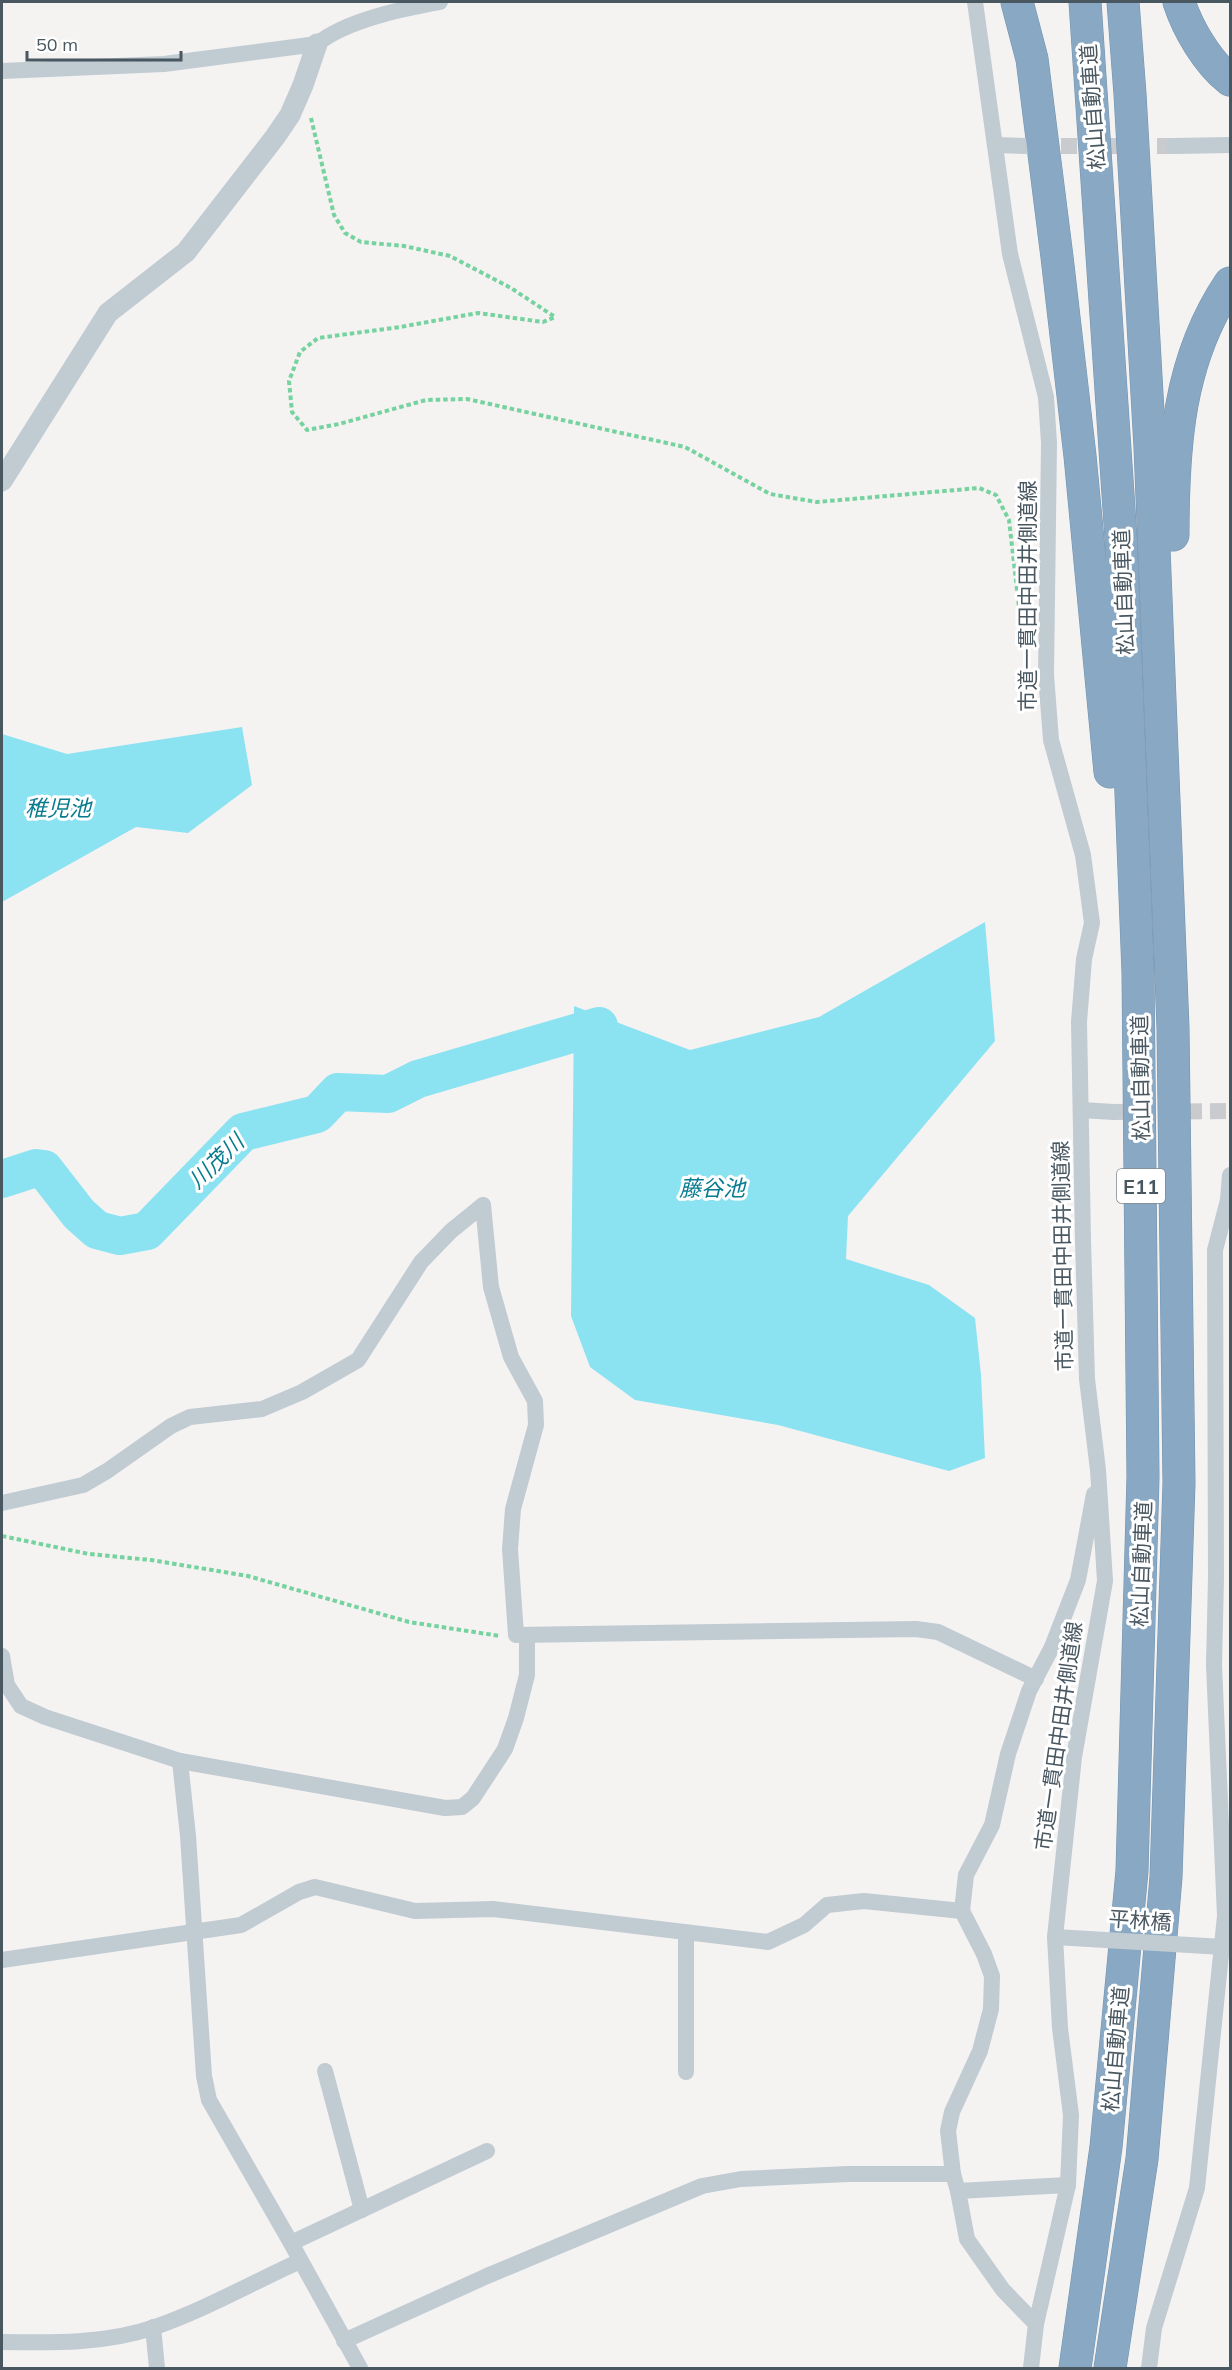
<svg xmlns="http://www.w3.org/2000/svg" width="1232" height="2370" font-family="Mulish,'Noto Sans JP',sans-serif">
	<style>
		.water { fill: #8be3f2 }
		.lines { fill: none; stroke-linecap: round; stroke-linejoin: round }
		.river { stroke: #8be3f2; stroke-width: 38 }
		.minor-tunnel { stroke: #cacbce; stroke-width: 16; stroke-dasharray: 16 8; stroke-linecap: butt }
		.motorway-casing { stroke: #7393af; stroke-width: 33 }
		.path { stroke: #76d39f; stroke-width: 4; stroke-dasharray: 4.5 3; stroke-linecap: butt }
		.minor { stroke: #c0cbd2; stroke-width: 16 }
		.tertiary { stroke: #c0cbd2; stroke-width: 21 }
		.motorway { stroke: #88a8c3; stroke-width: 32 }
		.minor-bridge { stroke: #c0cbd2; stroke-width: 16 }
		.labels { text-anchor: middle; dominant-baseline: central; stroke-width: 6; stroke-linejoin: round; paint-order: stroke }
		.shield { fill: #fff; stroke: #808990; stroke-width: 1.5 }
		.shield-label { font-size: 20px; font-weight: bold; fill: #495761 }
		.street-label { font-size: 21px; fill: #495761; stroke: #fff }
		.water-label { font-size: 22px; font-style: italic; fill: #077c8f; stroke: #fff }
	</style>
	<rect width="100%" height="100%" fill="#f5f2f2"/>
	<g class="water">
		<polygon points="242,727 252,785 188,833 136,827 2,902 2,734 67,754"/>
		<polygon points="985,922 995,1041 848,1216 846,1259 929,1285 975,1318 981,1375 985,1458 949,1471 778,1425 635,1400 590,1367 571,1316 574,1006 690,1050 819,1017"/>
	</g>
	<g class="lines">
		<polyline class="river" points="2,1179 36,1168 44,1169 79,1214 97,1230 120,1236 147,1231 243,1132 317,1114 338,1092 388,1094 418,1079 599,1026"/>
		<g class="minor-tunnel">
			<polyline points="1037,146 1174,146"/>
			<polyline points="1114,1112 1230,1111"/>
		</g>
		<defs>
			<g id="motorway">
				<polyline points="1017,2 1032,59 1057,257 1080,456 1110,772"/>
				<path d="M1179 2C1188 29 1207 62 1230 80"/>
				<path d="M1173 535C1173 446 1178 360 1230 283"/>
				<polyline points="1075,2368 1106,2147 1132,1871 1143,1477 1138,972 1121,539 1085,2"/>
				<polyline points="1110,2368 1142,2159 1166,1877 1179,1483 1173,1028 1150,447 1130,94 1123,2"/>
			</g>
		</defs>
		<use href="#motorway" class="motorway-casing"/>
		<g class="path">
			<polyline points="311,118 334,215 345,233 361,242 404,246 450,256 511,288 555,317 543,322 478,313 400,327 318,338 300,352 289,381 292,412 307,430 339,424 426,400 467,399 685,447 770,494 817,502 979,488 996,495 1009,520 1022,633 1027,643"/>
			<polyline points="2,1536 89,1554 151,1560 248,1576 409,1622 500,1636"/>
		</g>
		<g class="minor">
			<polyline points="975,2 1010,254 1046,397 1049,443 1046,675 1051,740 1083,855 1092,923 1084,959 1079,1022 1083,1240 1087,1379 1098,1470 1105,1581 1074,1757 1055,1937 1060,2028 1071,2115 1068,2185 1036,2324 1031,2368"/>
			<path d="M2 71 164 64 317 44C347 20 402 9 440 2"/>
			<polyline points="995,145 1027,146"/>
			<polyline points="1174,146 1230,145"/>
			<polyline points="1081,1110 1114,1112"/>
			<polyline points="483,1205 491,1287 511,1357 535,1401 536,1425 513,1509 510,1549 516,1635 916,1629 938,1632 1036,1679"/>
			<polyline points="2,1503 83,1485 107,1471 171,1426 190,1417 262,1409 302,1392 358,1360 421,1262 451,1231 483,1205"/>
			<polyline points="2,1656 7,1685 21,1706 45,1717 180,1761 445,1808 462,1807 473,1798 505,1749 516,1718 527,1675 527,1635"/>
			<polyline points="180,1761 188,1836 204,2076 209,2100 291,2243 360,2368"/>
			<polyline points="2,1960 241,1925 299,1892 315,1887 415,1911 493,1909 768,1942 804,1925 827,1905 864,1901 962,1911"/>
			<polyline points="325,2071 362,2210"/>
			<polyline points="686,2072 686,1934"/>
			<polyline points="958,2191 1068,2185"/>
			<polyline points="291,2243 487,2151"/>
			<polyline points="1036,2324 1003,2290 967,2239 958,2191 953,2174 948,2131 952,2112 980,2051 991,2009 992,1976 984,1954 962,1911 966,1875 992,1825 1008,1754 1029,1691 1052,1647 1078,1580 1094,1494"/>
			<polyline points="153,2327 157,2368"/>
			<polyline points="344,2341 487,2276 702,2186 741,2179 848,2174 953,2174"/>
			<path d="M2 2342C53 2343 106 2344 155 2327 206 2309 252 2283 300 2261"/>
			<polyline points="1149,2368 1154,2328 1197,2188 1225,1916 1214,1665 1216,1578 1215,1250 1228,1200 1230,1175"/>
		</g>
		<polyline class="tertiary" points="2,481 108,313 186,252 275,137 290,115 303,85 317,44"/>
		<use href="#motorway" class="motorway"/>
		<polyline class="minor-bridge" points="1055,1937 1223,1947"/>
	</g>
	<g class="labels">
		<rect class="shield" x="1117" y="1169" width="48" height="34" rx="4.5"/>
		<g class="shield-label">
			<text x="1141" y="1186">E11</text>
		</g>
		<g class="street-label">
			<text transform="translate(1092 107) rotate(-94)">松山自動車道</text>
			<text transform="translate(1123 592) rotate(-92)">松山自動車道</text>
			<text transform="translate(1027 596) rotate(-90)">市道一貫田中田井側道線</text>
			<text transform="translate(1140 1078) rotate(-91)">松山自動車道</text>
			<text transform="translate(1062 1256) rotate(-91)">市道一貫田中田井側道線</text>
			<text transform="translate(1141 1564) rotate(-88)">松山自動車道</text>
			<text transform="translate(1058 1736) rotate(-82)">市道一貫田中田井側道線</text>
			<text transform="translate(1140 1920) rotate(4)">平林橋</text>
			<text transform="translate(1115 2049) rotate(-85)">松山自動車道</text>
		</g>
		<g class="water-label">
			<text x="58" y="808">稚児池</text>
			<text transform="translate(216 1161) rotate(-44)">川茂川</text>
			<text x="712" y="1188">藤谷池</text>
		</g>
	</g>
	<rect width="1232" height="2370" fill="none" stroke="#495761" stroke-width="6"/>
	<path d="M27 51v9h154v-9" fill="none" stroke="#495761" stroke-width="3"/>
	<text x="36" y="51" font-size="18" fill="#495761" stroke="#ffffff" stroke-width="4.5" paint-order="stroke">50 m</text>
</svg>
